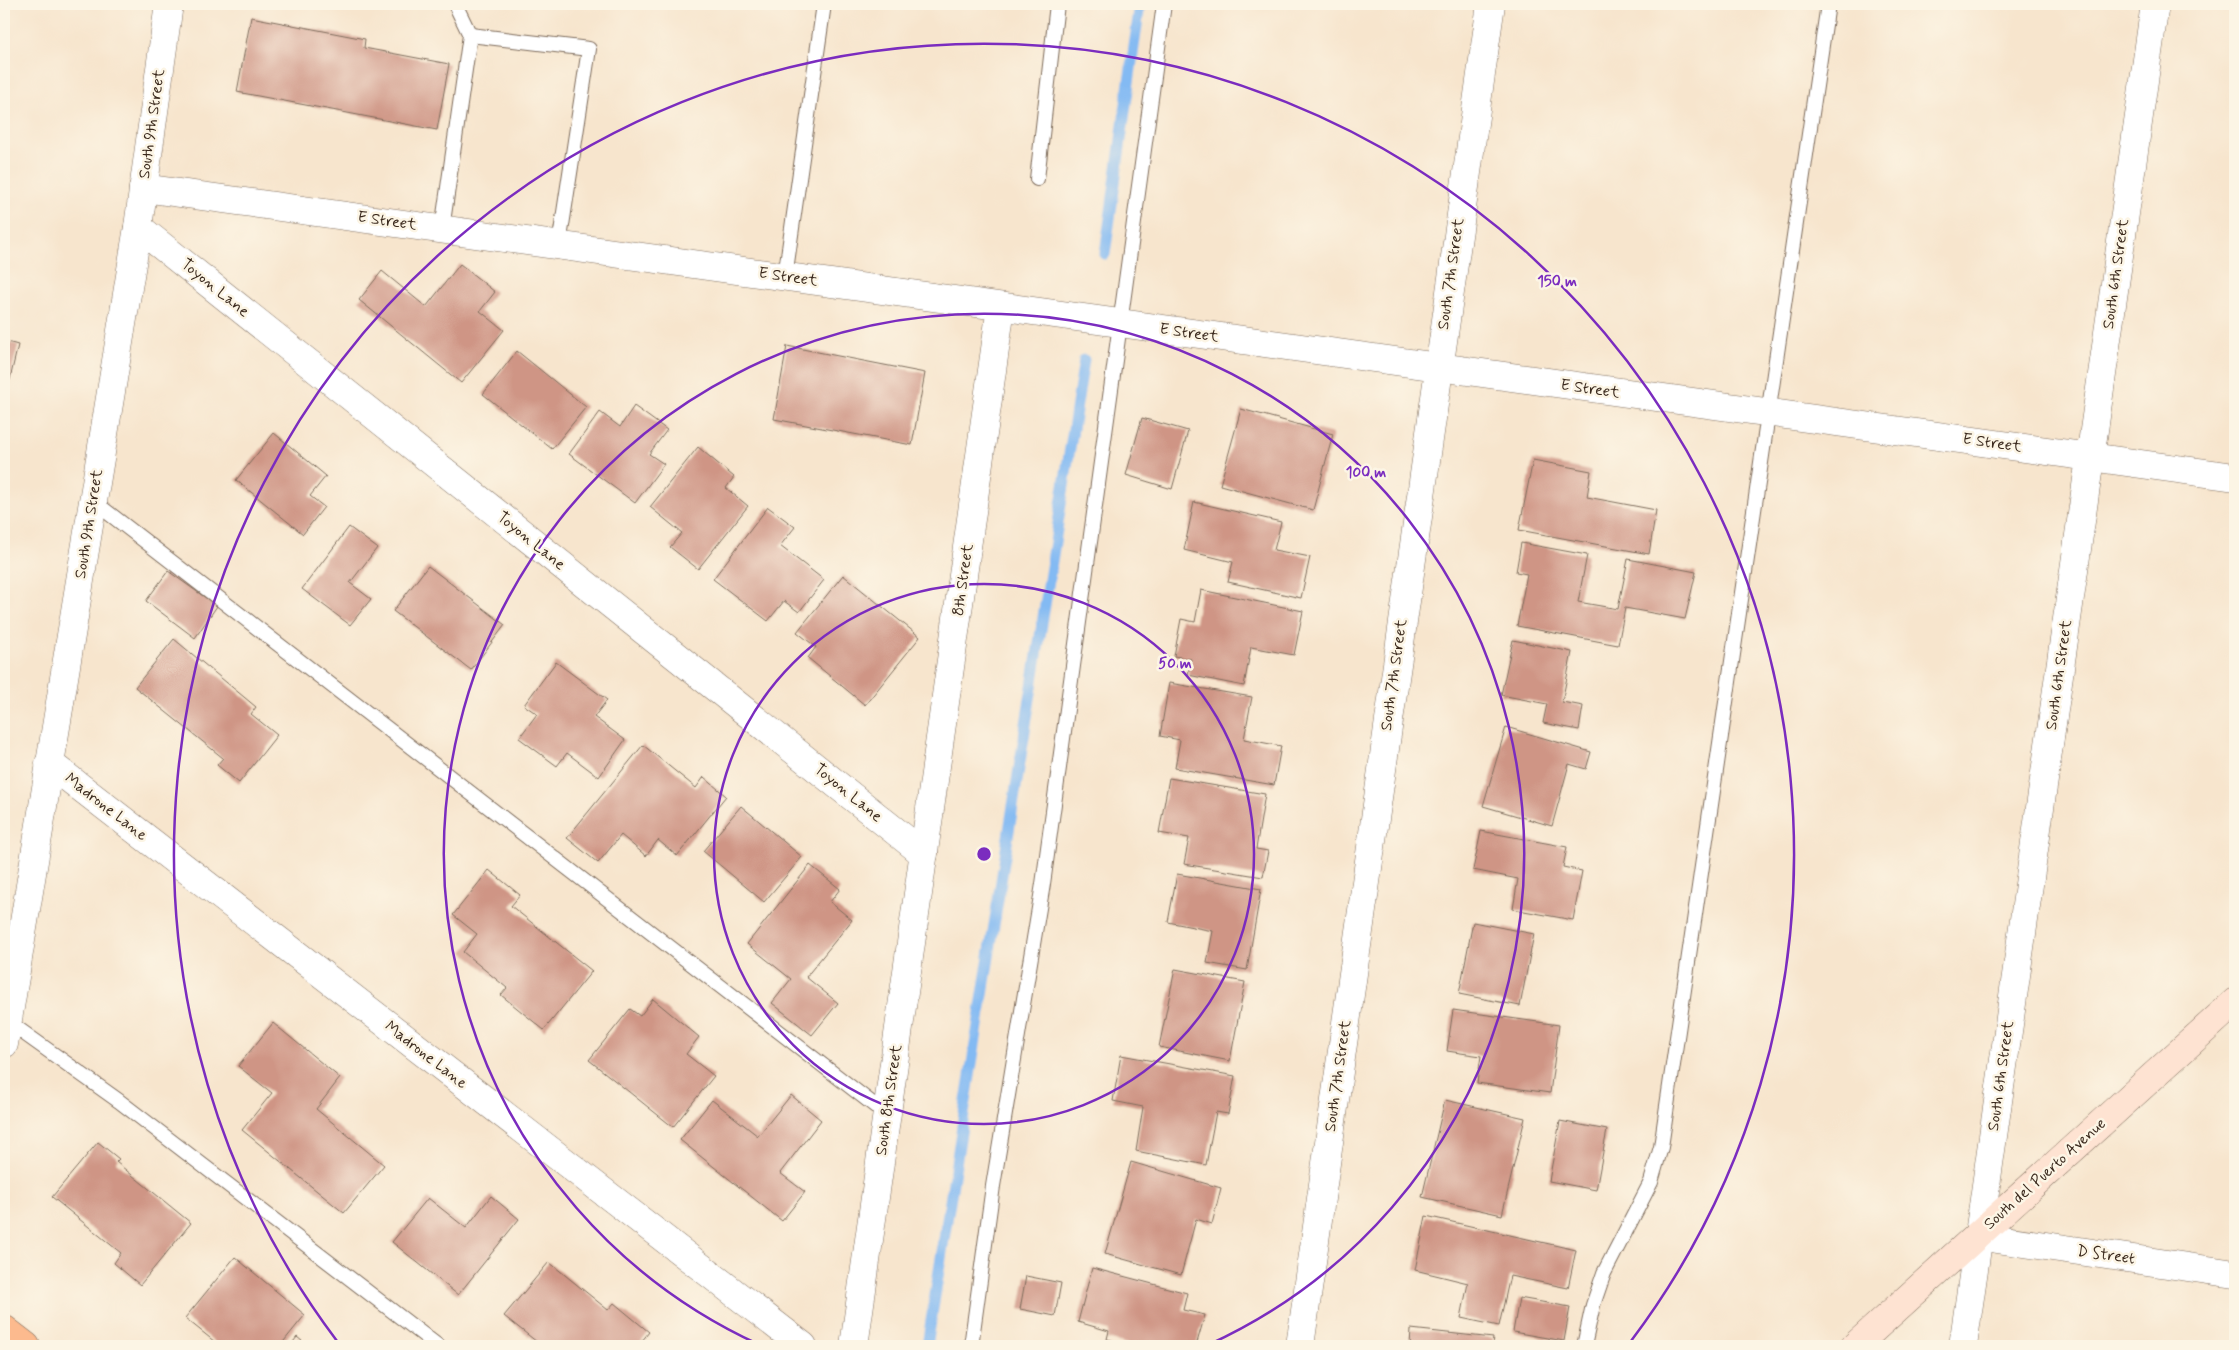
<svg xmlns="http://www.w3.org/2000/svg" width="2239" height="1350" font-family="Mynerve,sans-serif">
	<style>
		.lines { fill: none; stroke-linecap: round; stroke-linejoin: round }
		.stream { stroke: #83baf3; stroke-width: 11 }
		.building { fill: #cf9585 }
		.lane-casing { stroke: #7d6b5b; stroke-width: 16 }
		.street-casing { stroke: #7d6b5b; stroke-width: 29 }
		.secondary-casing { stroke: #7d6b5b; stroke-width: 29 }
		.primary-casing { stroke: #7d6b5b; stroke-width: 29 }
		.lane { stroke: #fff; stroke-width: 14 }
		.street { stroke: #fff; stroke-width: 28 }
		.secondary { stroke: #fee3d2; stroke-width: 28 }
		.primary { stroke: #fcba8e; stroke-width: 28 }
		.ring { fill: none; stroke: #7b2cbf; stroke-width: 2.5 }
		.labels { text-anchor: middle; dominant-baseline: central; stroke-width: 5; stroke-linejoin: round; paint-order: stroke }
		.street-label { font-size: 16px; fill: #3b2a1e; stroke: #fcf5e5 }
		.centre { fill: #7b2cbf; stroke: #fcf5e5; stroke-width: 2.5 }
		.ring-label { font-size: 15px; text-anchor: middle; font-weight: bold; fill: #7b2cbf; stroke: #fcf5e5; stroke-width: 5; stroke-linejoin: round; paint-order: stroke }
	</style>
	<rect width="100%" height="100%" fill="#fcf5e5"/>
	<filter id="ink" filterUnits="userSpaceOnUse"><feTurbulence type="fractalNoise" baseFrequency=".02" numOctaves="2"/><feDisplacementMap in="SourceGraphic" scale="10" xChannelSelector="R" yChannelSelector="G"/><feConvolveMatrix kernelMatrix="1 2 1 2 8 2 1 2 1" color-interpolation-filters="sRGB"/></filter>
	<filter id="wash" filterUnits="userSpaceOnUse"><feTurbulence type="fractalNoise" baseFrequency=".0096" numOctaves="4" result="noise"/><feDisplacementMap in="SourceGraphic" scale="20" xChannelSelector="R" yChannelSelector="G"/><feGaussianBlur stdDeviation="1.12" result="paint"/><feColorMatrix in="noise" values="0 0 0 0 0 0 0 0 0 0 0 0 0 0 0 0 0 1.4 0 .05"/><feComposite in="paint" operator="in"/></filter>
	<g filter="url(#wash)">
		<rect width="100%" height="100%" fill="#f7e5cd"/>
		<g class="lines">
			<g class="stream">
				<polyline points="1105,254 1140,4"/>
				<polyline points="927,1346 1084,360"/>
			</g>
		</g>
		<g id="blocks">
			<g class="building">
				<polygon points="251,17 365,39 364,48 449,64 437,130 237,92"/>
				<polygon points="460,264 495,292 480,311 504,330 461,383 359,300 382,271 426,307"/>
				<polygon points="4,341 18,345 5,400 4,400"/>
				<polygon points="787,346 925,373 912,445 774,419"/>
				<polygon points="517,351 586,407 552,449 483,394"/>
				<polygon points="634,406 667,430 649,454 664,464 635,503 569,454 600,412 620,427"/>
				<polygon points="1241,409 1333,434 1313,510 1220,485"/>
				<polygon points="1142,418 1188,431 1172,489 1126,475"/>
				<polygon points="274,433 326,476 310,496 324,507 303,534 236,480"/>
				<polygon points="698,447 734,477 726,488 748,506 698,569 670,547 682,533 650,507"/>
				<polygon points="1533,460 1591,471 1587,497 1656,510 1649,554 1519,530"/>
				<polygon points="1194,502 1281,522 1274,550 1310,557 1301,598 1228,582 1233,562 1184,550"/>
				<polygon points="768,507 795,527 780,546 824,580 799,612 784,601 768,621 713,579"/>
				<polygon points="349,527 377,548 350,583 371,599 350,625 302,589"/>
				<polygon points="1521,543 1587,555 1578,602 1618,609 1628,559 1696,572 1685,619 1625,608 1618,645 1517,626 1527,574 1516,572"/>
				<polygon points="428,566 505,625 471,670 393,611"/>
				<polygon points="168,571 217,606 195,638 146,601"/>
				<polygon points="843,575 920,637 865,705 808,658 816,647 797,632"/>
				<polygon points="1201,590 1303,611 1294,655 1251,647 1244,686 1188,675 1191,659 1174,656 1181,619 1195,622"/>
				<polygon points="174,639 256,707 251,714 277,735 239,783 217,765 223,758 135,687"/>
				<polygon points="1513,640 1572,652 1562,702 1583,706 1579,730 1543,723 1547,704 1501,695"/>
				<polygon points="556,662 607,700 594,717 625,740 599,777 567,753 557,766 519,738 537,714 524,705"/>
				<polygon points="1169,683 1252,697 1244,739 1281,746 1274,785 1175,768 1180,740 1160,736"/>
				<polygon points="1506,727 1591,752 1586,769 1569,764 1552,826 1483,806"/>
				<polygon points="643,745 696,788 704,777 726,796 677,856 658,840 646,856 621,835 598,863 567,838"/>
				<polygon points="1169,778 1265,794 1256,849 1268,851 1263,877 1184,864 1189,838 1159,833"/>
				<polygon points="741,806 802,857 764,902 703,851"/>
				<polygon points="1481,831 1567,847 1563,867 1582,871 1573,920 1513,909 1518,879 1473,870"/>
				<polygon points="810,865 840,889 830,902 852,920 806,977 838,1003 812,1035 772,1003 791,979 747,944"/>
				<polygon points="489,870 520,895 511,906 592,971 544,1030 501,995 507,988 463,952 477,934 453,915"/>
				<polygon points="1177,874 1261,889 1247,970 1207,963 1213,931 1168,922"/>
				<polygon points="1473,922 1534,934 1520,1006 1459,994"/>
				<polygon points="1175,969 1245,982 1230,1061 1159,1047"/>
				<polygon points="653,999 699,1037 686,1054 714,1076 673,1127 589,1060 630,1009 640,1016"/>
				<polygon points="1453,1010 1559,1025 1550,1093 1477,1083 1481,1056 1447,1051"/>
				<polygon points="273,1023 340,1078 316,1109 384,1165 344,1213 242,1130 272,1093 238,1066"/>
				<polygon points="1121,1055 1235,1076 1228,1114 1216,1112 1206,1165 1136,1151 1143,1107 1113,1101"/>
				<polygon points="791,1095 821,1120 780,1173 805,1192 782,1221 680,1140 712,1100 758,1136"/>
				<polygon points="1445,1100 1525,1118 1502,1215 1422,1197"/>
				<polygon points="1560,1121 1607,1130 1596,1190 1549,1181"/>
				<polygon points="98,1142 119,1159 116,1162 191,1223 140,1285 114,1263 121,1253 52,1197"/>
				<polygon points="1131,1162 1221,1188 1212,1224 1196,1219 1181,1275 1105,1254"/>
				<polygon points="491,1196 519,1219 458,1295 392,1242 428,1198 466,1228"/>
				<polygon points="1426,1216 1576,1250 1568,1288 1510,1276 1499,1326 1461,1318 1468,1283 1415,1270"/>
				<polygon points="235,1257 305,1315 280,1346 212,1346 215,1342 185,1318"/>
				<polygon points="549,1262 608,1310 614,1303 649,1332 638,1346 542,1346 504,1316"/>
				<polygon points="1092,1268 1187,1293 1183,1310 1205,1315 1196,1346 1135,1346 1107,1339 1109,1331 1078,1322"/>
				<polygon points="1026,1276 1061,1283 1055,1316 1020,1309"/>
				<polygon points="1519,1298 1570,1307 1564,1341 1513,1332"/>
				<polygon points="1411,1329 1493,1338 1492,1346 1410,1346"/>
				<polygon points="297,1337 308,1346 290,1346"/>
			</g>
		</g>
	</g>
	<g filter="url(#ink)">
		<use href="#blocks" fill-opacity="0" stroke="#7d6b5b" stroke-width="1"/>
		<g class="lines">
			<defs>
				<g id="lane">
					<polyline points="470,35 589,49 559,245"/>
					<polyline points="1037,179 1057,4"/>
					<polyline points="442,229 470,35 455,4"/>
					<polyline points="785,277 824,4"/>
					<polyline points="93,501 887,1115"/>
					<polyline points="7,1021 119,1101 438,1346"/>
					<polyline points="971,1346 993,1186 1043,884 1164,4"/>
					<polyline points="1584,1346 1593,1305 1604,1273 1651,1182 1661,1147 1828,4"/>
				</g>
				<g id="street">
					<polyline points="143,188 2235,477"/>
					<polyline points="138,227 924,854"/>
					<polyline points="49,763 803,1346"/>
					<polyline points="4,1044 138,227 169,4"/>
					<polyline points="1977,1236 2235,1274"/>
					<polyline points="854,1346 1001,307"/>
					<polyline points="1300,1346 1491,4"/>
					<polyline points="1963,1346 2155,4"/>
				</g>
				<polyline id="secondary" points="1855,1346 2235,1002"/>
				<polyline id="primary" points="4,1329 26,1346"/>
			</defs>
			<use href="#lane" class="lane-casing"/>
			<use href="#street" class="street-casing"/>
			<use href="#secondary" class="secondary-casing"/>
			<use href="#primary" class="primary-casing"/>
			<use href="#lane" class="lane"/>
			<use href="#street" class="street"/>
			<use href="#secondary" class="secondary"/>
			<use href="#primary" class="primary"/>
		</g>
	</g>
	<g class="ring">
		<circle cx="984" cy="854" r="270"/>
		<path d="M760 1345A540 540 0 1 1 1208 1345"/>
		<path d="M337 1341A810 810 0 1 1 1631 1341"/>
	</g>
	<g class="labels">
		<g class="street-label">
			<text transform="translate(152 124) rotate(-82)">South 9th Street</text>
			<text transform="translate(387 221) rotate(8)">E Street</text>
			<text transform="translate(1451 274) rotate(-82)">South 7th Street</text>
			<text transform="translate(2116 274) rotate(-82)">South 6th Street</text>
			<text transform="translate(788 277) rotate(8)">E Street</text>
			<text transform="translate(215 288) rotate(39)">Toyon Lane</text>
			<text transform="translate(1189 333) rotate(8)">E Street</text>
			<text transform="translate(1590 389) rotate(8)">E Street</text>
			<text transform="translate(1992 443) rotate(8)">E Street</text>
			<text transform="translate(89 524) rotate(-81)">South 9th Street</text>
			<text transform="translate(531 541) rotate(39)">Toyon Lane</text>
			<text transform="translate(963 580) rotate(-82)">8th Street</text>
			<text transform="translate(1394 675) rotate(-82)">South 7th Street</text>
			<text transform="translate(2059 675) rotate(-82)">South 6th Street</text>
			<text transform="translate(848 793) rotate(39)">Toyon Lane</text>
			<text transform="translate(106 807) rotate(38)">Madrone Lane</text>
			<text transform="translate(426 1055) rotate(38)">Madrone Lane</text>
			<text transform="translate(1338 1076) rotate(-82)">South 7th Street</text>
			<text transform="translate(2001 1076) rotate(-82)">South 6th Street</text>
			<text transform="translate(889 1100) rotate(-82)">South 8th Street</text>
			<text transform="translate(2045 1174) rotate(-42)">South del Puerto Avenue</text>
			<text transform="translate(2106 1255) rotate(8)">D Street</text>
		</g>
	</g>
	<circle cx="984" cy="854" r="8" class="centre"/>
	<g class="ring-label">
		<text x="1557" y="286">150 m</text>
		<text x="1366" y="477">100 m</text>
		<text x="1175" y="668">50 m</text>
	</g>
	<rect width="2239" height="1350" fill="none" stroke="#fcf5e5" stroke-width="20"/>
</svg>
